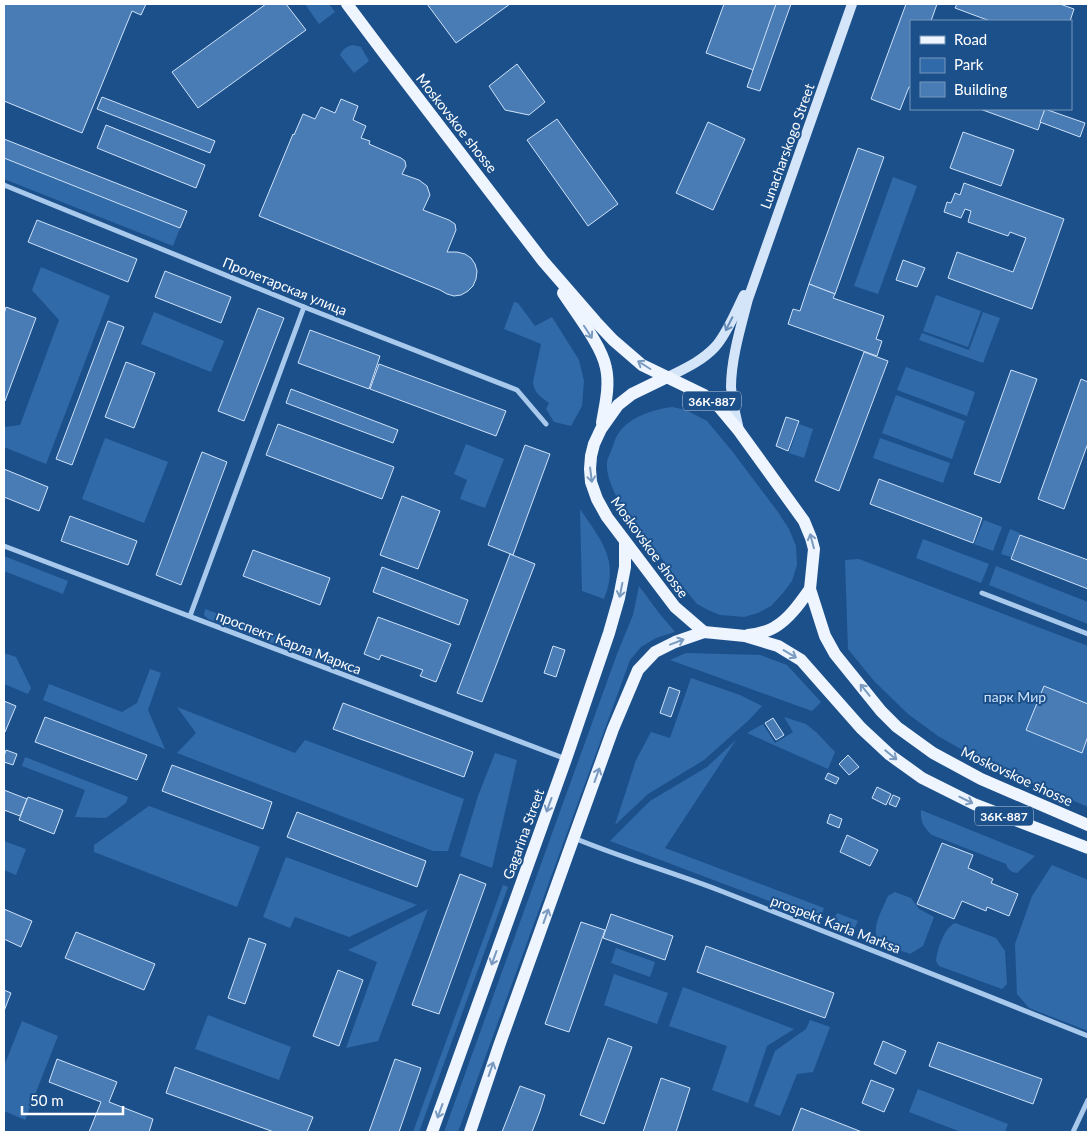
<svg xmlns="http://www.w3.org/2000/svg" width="1092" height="1136" font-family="Lato,sans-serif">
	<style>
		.green { fill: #306aa9 }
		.building { fill: #497cb5; stroke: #cde2f9 }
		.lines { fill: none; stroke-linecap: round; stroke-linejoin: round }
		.street { stroke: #a8c9ec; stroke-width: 5 }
		.secondary { stroke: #d4e5f9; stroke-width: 10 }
		.primary { stroke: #eef5ff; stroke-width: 12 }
		.oneway { stroke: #668cb7 }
		.oneway2 { stroke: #7a9abf }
		.labels { text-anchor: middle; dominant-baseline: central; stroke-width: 4; stroke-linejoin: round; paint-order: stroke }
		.shield { fill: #1c508b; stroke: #bbcadc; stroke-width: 1 }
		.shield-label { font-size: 12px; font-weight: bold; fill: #fff }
		.street-label { font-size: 14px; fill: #fff; stroke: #1c508b }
		.park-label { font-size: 14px; fill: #cde2f9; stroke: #1c508b }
	</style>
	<rect width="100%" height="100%" fill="#1c508b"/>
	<g class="green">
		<polygon points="305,4 329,4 335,12 319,24"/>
		<path d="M353 45 361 47 369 61 354 73 340 55C343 49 347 46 353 45Z"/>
		<polygon points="4,158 180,228 173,246 4,179"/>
		<polygon points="893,177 917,186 878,294 854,286"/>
		<polygon points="41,267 110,296 46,464 4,447 4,427 20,425 59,320 32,290"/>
		<polygon points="936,295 981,311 968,347 923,331"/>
		<path d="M514 302 518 303 535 326 552 317 579 360 584 381 582 406 571 426 554 422 546 409 549 403C541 397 534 393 533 382L541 344 504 329Z"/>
		<polygon points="154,312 224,341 211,372 141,344"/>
		<polygon points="983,312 1000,318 983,363 919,340 922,333 969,350"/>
		<polygon points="906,367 975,392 967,416 897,390"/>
		<polygon points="896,395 965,421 952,459 882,433"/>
		<path d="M672 407 686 410 707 421 732 451 778 512 789 529 796 546 797 565 792 581 783 593 771 606 758 613 744 617 733 616 720 615 708 610 697 604 688 593 620 504C614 491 606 477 607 463 607 458 611 453 612 448 614 444 615 438 618 434 629 417 654 409 672 407Z"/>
		<polygon points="799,424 813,429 804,458 789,453"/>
		<polygon points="105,438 168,462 144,523 82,499"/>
		<polygon points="880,438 950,463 943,483 873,458"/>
		<polygon points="466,444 504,459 485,508 460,499 467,480 454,474"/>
		<path d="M580 509C601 540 620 561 604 599L582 591Z"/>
		<polygon points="984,520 1002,527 993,551 974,544"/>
		<polygon points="1010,529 1020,533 1011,557 1001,554"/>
		<polygon points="923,539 989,564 981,583 916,558"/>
		<polygon points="4,556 68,581 63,594 4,571"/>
		<polygon points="859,559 1088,646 1088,807 985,763 938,736 908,714 874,681 848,649 845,560"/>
		<polygon points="996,566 1088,602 1088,624 989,585"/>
		<polygon points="639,586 659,613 675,632 656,638 641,647 630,660 458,1132 444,1132 617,654 633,615"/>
		<polygon points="205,609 324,652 319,659 315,659 208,619 204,615"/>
		<polygon points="4,653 16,657 31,688 28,694 4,684"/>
		<polygon points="686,653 760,655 787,665 821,702 812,711 670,660"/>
		<polygon points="150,669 161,673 148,710 165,749 43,700 49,684 122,712 137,703"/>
		<polygon points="691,678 740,695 762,706 749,720 704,760 648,794 615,825 636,760 651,732 670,738"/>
		<polygon points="177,707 295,753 305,740 464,799 448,851 433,851 177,753 196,733"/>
		<polygon points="784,717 806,724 817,733 835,752 828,769 747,733 763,724 775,743 793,732"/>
		<polygon points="736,740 665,848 824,908 820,920 610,841 650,801 707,767"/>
		<polygon points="495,753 517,760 492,868 460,856 478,796"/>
		<polygon points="25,757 128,797 126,803 106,818 75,817 85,790 22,766"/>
		<polygon points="149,806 260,847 237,907 94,852 94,845"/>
		<path d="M921 810 1035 856 1017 873C1010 872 1008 869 1006 864L932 835C924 828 920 821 921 810Z"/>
		<polygon points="4,841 26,849 16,875 4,870"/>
		<polygon points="286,857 417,905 349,937 295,917 290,928 263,917"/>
		<polygon points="1052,865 1088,880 1088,1031 1029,1008 1017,994 1015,944 1032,896"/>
		<polygon points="503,885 508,887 419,1132 413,1132"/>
		<path d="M895 892 911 898 919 909 934 917 923 946 910 954C903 951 886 947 880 941 869 931 883 908 888 896Z"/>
		<polygon points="428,909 378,1041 346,1048 377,962 348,950"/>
		<polygon points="837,913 858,921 853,932 832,924"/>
		<path d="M955 923 996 938 1005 951 1007 984 1002 989 939 966 936 961C937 949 944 928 955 923Z"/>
		<polygon points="616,948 655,962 650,977 611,963"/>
		<polygon points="614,974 668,993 657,1024 604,1005"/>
		<polygon points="683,987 794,1029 767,1046 748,1103 712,1090 727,1046 669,1026"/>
		<polygon points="208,1015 291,1047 279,1080 195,1049"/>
		<polygon points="810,1020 830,1027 813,1072 797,1074 780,1116 754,1106 775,1051 806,1029"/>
		<polygon points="22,1021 58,1036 25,1120 4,1111 4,1066"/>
		<polygon points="918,1089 1008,1124 1005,1132 961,1132 909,1112"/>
	</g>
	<g class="building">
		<polygon points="4,4 146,4 141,15 132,11 82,133 4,101"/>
		<polygon points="266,4 286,4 306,30 198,108 172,72"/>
		<polygon points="427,4 510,4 456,43"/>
		<polygon points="724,4 784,4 759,72 706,53"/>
		<polygon points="776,4 791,4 760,91 747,87"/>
		<polygon points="906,4 937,4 931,21 911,21 911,87 909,87 900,110 871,99"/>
		<polygon points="957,4 1060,4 1074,9 1070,21 990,21 955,8"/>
		<polygon points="517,64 545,102 529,115 505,110 489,86"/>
		<polygon points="102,97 215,141 210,153 97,109"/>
		<polygon points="341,99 358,106 353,120 366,126 361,138 370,141 369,144 401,158 405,161 406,166 402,174 419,180 427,186 430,195 423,210 449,220 455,224 456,230 447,252 457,252 465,254 471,258 475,264 477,271 476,279 473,286 468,291 461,295 454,296 447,294 440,290 259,216 293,134 294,135 303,114 315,119 321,107 335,113"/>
		<polygon points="980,109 1045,109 1038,130"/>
		<polygon points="1045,109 1085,123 1080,137 1040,122"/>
		<polygon points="557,119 618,204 588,226 527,140"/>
		<polygon points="708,122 745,139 713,210 676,193"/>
		<polygon points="106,125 205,165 196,188 97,148"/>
		<polygon points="963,132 1014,150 1001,186 950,168"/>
		<polygon points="4,139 187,211 180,228 4,158"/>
		<polygon points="858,148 884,157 835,294 809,284"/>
		<polygon points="964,183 1064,219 1032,309 948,278 957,252 1013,272 1026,238 1010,232 1008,236 968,222 971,211 965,209 961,218 944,212 947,202 951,203 955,193 960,195"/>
		<polygon points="37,220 137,259 128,282 28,242"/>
		<polygon points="903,260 925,268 917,287 896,280"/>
		<polygon points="165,271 231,297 221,323 155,297"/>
		<polygon points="809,284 835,294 833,298 884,316 876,339 882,341 877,356 788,324 793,309 800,311"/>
		<polygon points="6,307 36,318 5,401 4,401 4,314"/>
		<polygon points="258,308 284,318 244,421 218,411"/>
		<polygon points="108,321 124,327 72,465 56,459"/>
		<polygon points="310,330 380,356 369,389 298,363"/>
		<polygon points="864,352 888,361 839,491 815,481"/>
		<polygon points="126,362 155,373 134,428 105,417"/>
		<polygon points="379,364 506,411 496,436 370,389"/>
		<polygon points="1011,370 1037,379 1000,483 974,474"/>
		<polygon points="1081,379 1088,382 1088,443 1064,509 1038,499"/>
		<polygon points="291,389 398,430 393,443 286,403"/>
		<polygon points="786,417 799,421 788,451 776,446"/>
		<polygon points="278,424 394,467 382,499 266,455"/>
		<polygon points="525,445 550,454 513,555 488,545"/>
		<polygon points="202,452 227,462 181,585 156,575"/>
		<polygon points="4,469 48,487 39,511 4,497"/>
		<polygon points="879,479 982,518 973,543 870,504"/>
		<polygon points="402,496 440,511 418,569 380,555"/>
		<polygon points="70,516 137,541 128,565 61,541"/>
		<polygon points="1020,535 1088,560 1088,589 1011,559"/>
		<polygon points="253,550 330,578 320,605 243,576"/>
		<polygon points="510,554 535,564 482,702 457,693"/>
		<polygon points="382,567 468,600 459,625 373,592"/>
		<polygon points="378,617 451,644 436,682 420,676 423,670 381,655 379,660 364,654"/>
		<polygon points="553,646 565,650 556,677 544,673"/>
		<polygon points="1044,686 1088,704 1088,736 1082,753 1026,730"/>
		<polygon points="669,687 680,691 671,717 660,713"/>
		<polygon points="4,701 16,706 5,732 4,732"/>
		<polygon points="343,703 473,752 464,777 333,729"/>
		<polygon points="45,717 147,755 137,780 35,742"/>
		<polygon points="773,718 784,735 776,740 765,723"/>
		<polygon points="6,750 17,754 13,765 4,762 4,756"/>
		<polygon points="848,755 859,767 849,775 839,764"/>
		<polygon points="172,765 272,802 263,829 162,791"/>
		<polygon points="828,773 839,778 836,784 825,779"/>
		<polygon points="877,787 891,794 886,805 872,798"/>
		<polygon points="4,790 27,799 20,816 4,810"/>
		<polygon points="893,795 900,798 896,807 889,804"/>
		<polygon points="28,797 63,810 54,834 19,820"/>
		<polygon points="297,812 426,861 417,887 287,837"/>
		<polygon points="830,814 842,819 839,828 827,823"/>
		<polygon points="847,835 878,850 870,866 840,852"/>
		<polygon points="942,843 973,855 968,868 993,879 991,883 1018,894 1009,916 987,907 986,911 962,901 954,919 917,904"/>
		<polygon points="460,874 486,884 439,1014 412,1005"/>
		<polygon points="4,909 32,921 21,947 4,939"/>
		<polygon points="611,914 673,936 665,960 603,938"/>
		<polygon points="581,922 605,930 569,1032 545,1024"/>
		<polygon points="76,932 155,964 144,990 65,958"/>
		<polygon points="249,938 266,944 245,1004 228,998"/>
		<polygon points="706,946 834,993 825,1018 697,972"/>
		<polygon points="338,970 363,980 339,1046 313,1036"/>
		<polygon points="4,990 11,993 4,1011"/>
		<polygon points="608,1038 632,1047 604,1124 580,1115"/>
		<polygon points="883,1041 906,1051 896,1074 874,1064"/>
		<polygon points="938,1042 1042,1079 1033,1104 929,1066"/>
		<polygon points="57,1059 117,1082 109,1102 153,1119 149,1132 89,1132 101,1102 49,1082"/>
		<polygon points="395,1059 421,1068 399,1132 369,1132"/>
		<polygon points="175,1067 313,1117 307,1132 274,1132 166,1093"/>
		<polygon points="661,1078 690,1088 676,1132 643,1132"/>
		<polygon points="871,1080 894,1089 884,1112 862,1103"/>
		<polygon points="520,1086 545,1095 540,1111 532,1132 502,1132"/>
		<polygon points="801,1108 862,1132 792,1132"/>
	</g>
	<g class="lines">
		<g class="street">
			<polyline points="4,185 304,307 517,390 546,424"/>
			<polyline points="4,546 566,759"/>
			<polyline points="982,593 1088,634"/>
			<polyline points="190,616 304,307"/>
			<path d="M574 838C622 858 672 872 721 891 844 939 966 987 1088 1036"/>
			<polyline points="1073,1132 1088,1100"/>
		</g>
		<g class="secondary">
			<path d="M668 377C684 369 702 361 715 347 727 334 736 311 744 295"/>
			<path d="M739 430C736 416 732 402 731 387 731 359 741 326 748 299L852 4"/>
		</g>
		<g class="primary">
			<polyline points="347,4 386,56 543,261 596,322 613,340 642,365 704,395 719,407 739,431 804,521 811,538 814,549 810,589 825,636 835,654 881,711 897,727 933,753 981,779 1088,825"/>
			<path d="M563 293C576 313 602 346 606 368 610 386 605 405 602 423"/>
			<polyline points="668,377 667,377 632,394 618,405 601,429 594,444 591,456 590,469 591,482 597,499 607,517 675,607 704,632 745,636 778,646 801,660 861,728 890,755 922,778 974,804 1088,848"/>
			<path d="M748 635C757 634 767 632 775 627 789 619 800 603 810 589"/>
			<polyline points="432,1132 566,759 609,633 619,598 625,567 625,542"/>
			<polyline points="470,1132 499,1046 574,837 613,729 638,670 655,652 675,642 704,632"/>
		</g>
	</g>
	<defs><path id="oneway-shaft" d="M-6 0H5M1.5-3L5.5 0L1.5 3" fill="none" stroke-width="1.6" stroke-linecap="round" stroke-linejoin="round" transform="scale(1.25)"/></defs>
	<use class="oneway" href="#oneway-shaft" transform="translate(729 324) rotate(117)"/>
	<g class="oneway2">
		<use href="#oneway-shaft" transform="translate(588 332) rotate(57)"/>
		<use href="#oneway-shaft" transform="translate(644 365) rotate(-148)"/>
		<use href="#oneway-shaft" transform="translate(591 475) rotate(83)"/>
		<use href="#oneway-shaft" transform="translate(812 541) rotate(-105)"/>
		<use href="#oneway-shaft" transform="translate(621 590) rotate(101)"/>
		<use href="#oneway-shaft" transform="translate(677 642) rotate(-21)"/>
		<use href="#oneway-shaft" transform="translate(790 654) rotate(31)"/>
		<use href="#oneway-shaft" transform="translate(865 690) rotate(-129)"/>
		<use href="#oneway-shaft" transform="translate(891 755) rotate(39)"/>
		<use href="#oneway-shaft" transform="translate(597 775) rotate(-70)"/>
		<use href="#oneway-shaft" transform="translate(966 800) rotate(26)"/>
		<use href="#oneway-shaft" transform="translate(549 805) rotate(110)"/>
		<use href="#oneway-shaft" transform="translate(546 916) rotate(-70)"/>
		<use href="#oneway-shaft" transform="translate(494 958) rotate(110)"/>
		<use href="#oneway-shaft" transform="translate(491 1069) rotate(-71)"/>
		<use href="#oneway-shaft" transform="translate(440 1111) rotate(110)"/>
	</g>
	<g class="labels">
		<g class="shield">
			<rect x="683" y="391.5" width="58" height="19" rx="4"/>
			<rect x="975" y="806.5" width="58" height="19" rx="4"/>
		</g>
		<g class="shield-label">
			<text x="712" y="401">36К-887</text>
			<text x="1004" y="816">36К-887</text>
		</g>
		<g class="street-label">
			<text transform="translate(457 123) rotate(52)">Moskovskoe shosse</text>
			<text transform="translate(787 146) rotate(-70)">Lunacharskogo Street</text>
			<text transform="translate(285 286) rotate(22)">Пролетарская улица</text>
			<text transform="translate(650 547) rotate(54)">Moskovskoe shosse</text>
			<text transform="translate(289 642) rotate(21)">проспект Карла Маркса</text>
			<text transform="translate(1017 776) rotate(25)">Moskovskoe shosse</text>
			<text transform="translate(523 834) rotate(-70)">Gagarina Street</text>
			<text transform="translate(836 924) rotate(21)">prospekt Karla Marksa</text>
		</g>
		<g class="park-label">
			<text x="1015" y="696">парк Мир</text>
		</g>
	</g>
	<rect width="1092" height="1136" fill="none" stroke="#ffffff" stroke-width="10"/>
	<rect x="910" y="20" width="162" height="90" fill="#1c508b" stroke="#7796b9"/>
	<rect x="920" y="36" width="25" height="8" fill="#eef5ff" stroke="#7796b9"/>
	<text x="954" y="45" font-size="15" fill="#ffffff">Road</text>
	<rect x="920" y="58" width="25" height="15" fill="#306aa9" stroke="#7796b9"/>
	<text x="954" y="70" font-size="15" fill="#ffffff">Park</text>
	<rect x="920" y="82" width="25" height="15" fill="#497cb5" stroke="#7796b9"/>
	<text x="954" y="95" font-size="15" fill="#ffffff">Building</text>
	<path d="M22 1106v8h101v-8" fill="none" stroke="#ffffff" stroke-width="2.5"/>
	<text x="30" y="1106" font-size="15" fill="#ffffff" stroke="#1c508b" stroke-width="4" paint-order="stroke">50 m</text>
</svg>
